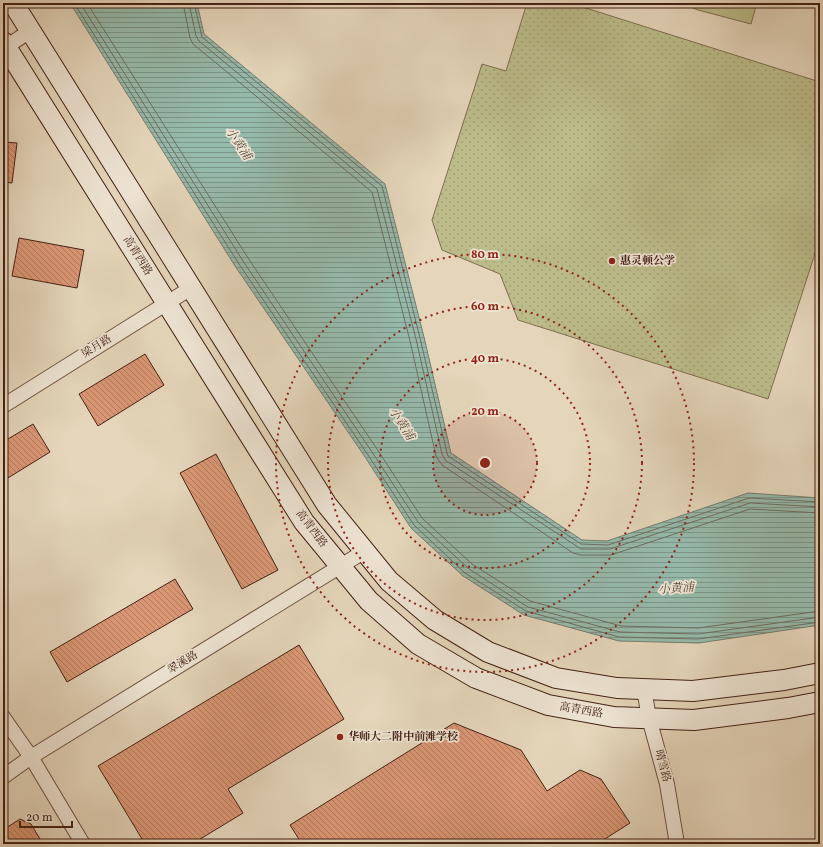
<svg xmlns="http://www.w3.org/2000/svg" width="823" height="847" font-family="Vollkorn,'Noto Serif SC',serif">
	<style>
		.grass { fill: url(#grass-dots); stroke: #806e50 }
		.pitch { fill: #bcbc8b; stroke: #806e50 }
		.water { fill: url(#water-rules); stroke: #757d6f }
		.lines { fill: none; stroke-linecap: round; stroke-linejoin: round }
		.shore { stroke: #6d6e60; stroke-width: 1 }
		.building { fill: url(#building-back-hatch); stroke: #442114 }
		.street-casing { stroke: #6c4e3e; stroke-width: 16 }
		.secondary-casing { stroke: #442114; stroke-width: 22 }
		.street { stroke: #eee4d3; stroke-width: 14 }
		.secondary { stroke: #eee4d3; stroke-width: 20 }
		.ring { fill: none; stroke: #8f2418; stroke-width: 2; stroke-dasharray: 2 4 }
		.poi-dot { fill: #8f2418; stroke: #eee4d3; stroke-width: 1.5 }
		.labels { text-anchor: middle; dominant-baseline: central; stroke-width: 3.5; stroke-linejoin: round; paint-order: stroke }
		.street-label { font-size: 11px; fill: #442114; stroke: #eee4d3 }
		.poi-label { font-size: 11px; font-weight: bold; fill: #442114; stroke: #eee4d3; text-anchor: start }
		.water-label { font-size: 12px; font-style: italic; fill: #58473a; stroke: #eee4d3 }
		.centre { fill: #8f2418; stroke: #eee4d3; stroke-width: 2 }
		.ring-label { font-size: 12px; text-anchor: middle; font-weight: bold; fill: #8f2418; stroke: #eee4d3; stroke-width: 3.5; stroke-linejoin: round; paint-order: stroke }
	</style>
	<defs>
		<pattern id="grass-dots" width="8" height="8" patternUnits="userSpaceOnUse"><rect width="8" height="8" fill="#bcbc8b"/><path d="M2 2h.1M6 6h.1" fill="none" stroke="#a3a177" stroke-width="1.8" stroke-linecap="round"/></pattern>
		<pattern id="water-rules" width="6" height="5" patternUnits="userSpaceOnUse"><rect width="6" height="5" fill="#96baab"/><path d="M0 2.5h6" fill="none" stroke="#7c978a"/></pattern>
		<pattern id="building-back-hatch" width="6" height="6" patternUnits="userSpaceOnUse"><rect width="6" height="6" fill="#db9775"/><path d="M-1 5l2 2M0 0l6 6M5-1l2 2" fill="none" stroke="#b37b5f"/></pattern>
	</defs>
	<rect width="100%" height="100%" fill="#e5d6bb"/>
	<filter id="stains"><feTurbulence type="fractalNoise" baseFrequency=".005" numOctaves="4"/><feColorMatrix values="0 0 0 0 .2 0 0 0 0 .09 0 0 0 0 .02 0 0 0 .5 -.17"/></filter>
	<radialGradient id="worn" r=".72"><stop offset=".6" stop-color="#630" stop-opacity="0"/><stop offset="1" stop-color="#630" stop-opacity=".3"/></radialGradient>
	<polygon class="grass" points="527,3 570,3 820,82 820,238 768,399 518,320 500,274 442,250 432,220 482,64 506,71"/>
	<polygon class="pitch" points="680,3 757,3 751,24 698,10"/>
	<polygon class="water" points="70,3 197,3 204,34 385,184 424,337 451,453 582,540 607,541 748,493 820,498 820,625 699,643 619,641 524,615 463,576 411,528 365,457 235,266"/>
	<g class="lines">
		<g class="shore">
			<polyline points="74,3 239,264 368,455 414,525 465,573 526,611 619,637 698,639 820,622"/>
			<polyline points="80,3 243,261 372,452 418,522 469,569 528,607 620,632 698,634 820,617"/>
			<polyline points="87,3 248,258 377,449 422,518 472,564 530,601 621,626 698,628 820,611"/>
			<polyline points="183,3 190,38 193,44 372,192 410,341 436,456 442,465 573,553 581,555 611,555 750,509 820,513"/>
			<polyline points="189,3 196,36 199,41 377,189 416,339 442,454 445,460 581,549 610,549 750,503 820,507"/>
			<polyline points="194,3 202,37 382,186 420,338 447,453 448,456 581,544 608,545 749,498 820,502"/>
		</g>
	</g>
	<g class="building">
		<polygon points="3,142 17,143 12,183 3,182"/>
		<polygon points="19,238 84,250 77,288 12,276"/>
		<polygon points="145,354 164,385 98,426 79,394"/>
		<polygon points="33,424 50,452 3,481 3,442"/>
		<polygon points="216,454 278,570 242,589 180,473"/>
		<polygon points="175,579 193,609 67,682 50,652"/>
		<polygon points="299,645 344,719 228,789 243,813 192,844 145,844 98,766"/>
		<polygon points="454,723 521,750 547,791 580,770 601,779 630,823 597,844 302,844 290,825"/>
		<polygon points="20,819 31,824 43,844 3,844 3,830"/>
	</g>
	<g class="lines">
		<defs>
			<g id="street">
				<polyline points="3,49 30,31"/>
				<polyline points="3,406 191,288"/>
				<polyline points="644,689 649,718 667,784 677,844"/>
				<polyline points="3,717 31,757 83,844"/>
				<polyline points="3,777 31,757 365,551"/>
			</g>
			<g id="secondary">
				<polyline points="13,3 327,505 389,581 435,620 488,652 556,678 617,688 693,691 784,680 820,673"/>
				<polyline points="3,42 304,522 369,601 418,644 476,678 548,705 614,717 694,720 788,708 820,702"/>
			</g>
		</defs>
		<use href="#street" class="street-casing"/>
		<use href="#secondary" class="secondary-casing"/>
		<use href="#street" class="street"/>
		<use href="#secondary" class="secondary"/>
	</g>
	<circle cx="485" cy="463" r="52" fill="#8f2418" fill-opacity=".12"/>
	<g class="ring">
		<circle cx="485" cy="463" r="52"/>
		<circle cx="485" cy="463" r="105"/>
		<circle cx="485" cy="463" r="157"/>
		<circle cx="485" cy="463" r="209"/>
	</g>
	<g class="poi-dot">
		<circle cx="612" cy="261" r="4"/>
		<circle cx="340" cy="737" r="4"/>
	</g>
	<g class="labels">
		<g class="street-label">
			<text transform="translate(137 256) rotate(58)">高青西路</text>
			<text transform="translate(97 347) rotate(-32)">梁月路</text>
			<text transform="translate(311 529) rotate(53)">高青西路</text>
			<text transform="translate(183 663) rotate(-31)">翠溪路</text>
			<text transform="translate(581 711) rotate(10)">高青西路</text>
			<text transform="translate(662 766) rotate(75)">晴雪路</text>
		</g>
		<g class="poi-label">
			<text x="620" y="261">惠灵顿公学</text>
			<text x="348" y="737">华师大二附中前滩学校</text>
		</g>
		<g class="water-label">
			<text transform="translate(238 144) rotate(56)">小黄浦</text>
			<text transform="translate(401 424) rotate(57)">小黄浦</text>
			<text transform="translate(676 589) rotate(-4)">小黄浦</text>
		</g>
	</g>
	<circle cx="485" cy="463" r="6" class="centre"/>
	<g class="ring-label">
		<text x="485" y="258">80 m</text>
		<text x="485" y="310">60 m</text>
		<text x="485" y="362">40 m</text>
		<text x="485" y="415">20 m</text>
	</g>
	<rect width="823" height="847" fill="none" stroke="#e5d6bb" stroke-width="16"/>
	<rect x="4" y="4" width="815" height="839" fill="none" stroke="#442114" stroke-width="2"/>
	<rect x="8" y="8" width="807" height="831" fill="none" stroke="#442114"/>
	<path d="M20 821v6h52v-6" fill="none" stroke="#442114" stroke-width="2"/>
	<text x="26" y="821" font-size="12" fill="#442114" stroke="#eee4d3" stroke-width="3" paint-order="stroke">20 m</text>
	<rect width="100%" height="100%" filter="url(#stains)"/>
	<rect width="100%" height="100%" fill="url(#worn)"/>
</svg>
